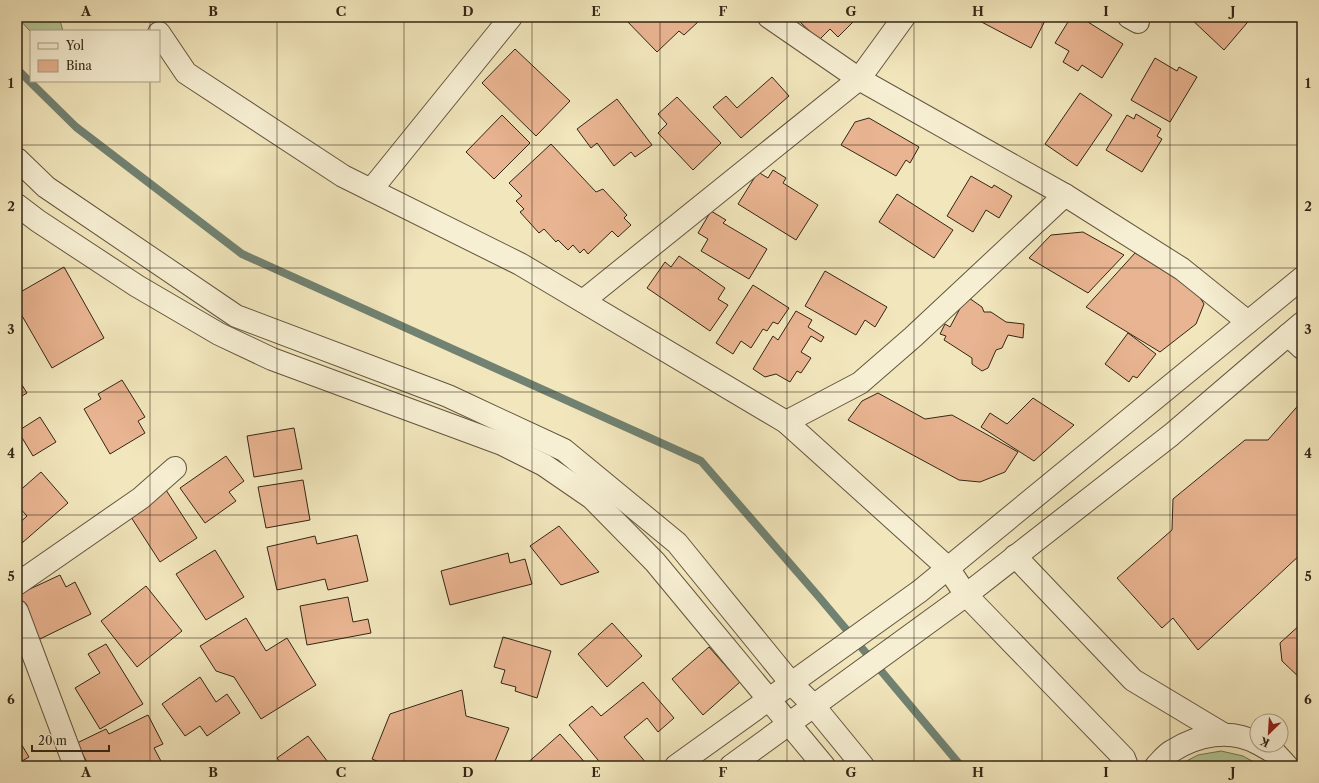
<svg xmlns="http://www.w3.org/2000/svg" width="1319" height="783" font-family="'Libre Caslon Text',serif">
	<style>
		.green { fill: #b4c695; stroke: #747655 }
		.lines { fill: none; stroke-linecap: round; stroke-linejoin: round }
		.stream { stroke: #718272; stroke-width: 8 }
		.building { fill: #e9b491; stroke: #332615 }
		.minor-casing { stroke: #63563f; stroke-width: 24 }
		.tertiary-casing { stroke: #63563f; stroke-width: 24 }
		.minor { stroke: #f7efd3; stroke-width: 22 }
		.tertiary { stroke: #f7efd3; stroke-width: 22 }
		.grid { fill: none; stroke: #332615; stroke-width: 1; stroke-opacity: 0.55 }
		.neatline { fill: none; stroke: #332615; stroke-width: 1.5 }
		.grid-label { font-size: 13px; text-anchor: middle; font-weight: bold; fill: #332615 }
	</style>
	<rect width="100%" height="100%" fill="#f2e6bc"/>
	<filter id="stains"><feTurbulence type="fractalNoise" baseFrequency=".005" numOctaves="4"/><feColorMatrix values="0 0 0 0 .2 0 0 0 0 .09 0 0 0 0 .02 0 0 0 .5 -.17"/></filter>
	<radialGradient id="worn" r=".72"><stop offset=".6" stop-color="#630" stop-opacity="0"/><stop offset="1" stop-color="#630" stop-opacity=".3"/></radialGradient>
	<g class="green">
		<polygon points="17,17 59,17 63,31 31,32"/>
		<polygon points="1221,751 1243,756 1261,766 1177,766 1198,755"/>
	</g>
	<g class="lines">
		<polyline class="stream" points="17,69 76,127 242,254 701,461 819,597 961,766"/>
	</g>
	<g class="building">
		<polygon points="623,17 696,17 699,21 684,35 679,31 657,52"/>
		<polygon points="803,17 858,17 838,37 830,29 819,40 799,21"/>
		<polygon points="972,17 1047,17 1031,48"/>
		<polygon points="1071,17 1080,17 1123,44 1102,78 1082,65 1078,71 1063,62 1069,51 1055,43"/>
		<polygon points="1189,17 1252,17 1224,50"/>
		<polygon points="515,49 570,101 536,136 482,83"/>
		<polygon points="1155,58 1177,71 1179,67 1197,77 1170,122 1131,100"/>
		<polygon points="772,77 789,96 741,138 713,107 726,96 737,108"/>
		<polygon points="1080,93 1112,115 1077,166 1045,144"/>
		<polygon points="677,97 721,143 693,170 658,133 667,124 658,114"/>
		<polygon points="617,99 652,145 635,157 631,152 614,166 597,143 591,148 577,129"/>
		<polygon points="1136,114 1161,129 1157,136 1162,139 1142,172 1106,150 1127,115 1134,119"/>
		<polygon points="502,115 530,143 494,179 466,152"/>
		<polygon points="869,118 919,147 910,163 906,160 896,176 841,145 855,122"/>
		<polygon points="551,144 596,192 603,189 627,215 624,218 631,225 618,237 612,231 588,254 584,249 580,253 573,245 568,250 558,240 556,242 544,229 539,233 520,212 524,209 516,201 522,196 509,183"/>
		<polygon points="773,170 786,178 783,183 818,205 796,240 738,204 758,172 768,178"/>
		<polygon points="971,176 992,188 994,185 1012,196 999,218 986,210 973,232 947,216"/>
		<polygon points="897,194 953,230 934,258 879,222"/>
		<polygon points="711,211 726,220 723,223 767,249 749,279 701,251 708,239 698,233"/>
		<polygon points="1083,232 1124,255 1088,293 1029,258 1051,235"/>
		<polygon points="1135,253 1179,280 1199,296 1204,304 1196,324 1160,352 1086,307"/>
		<polygon points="679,256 725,288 718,299 728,305 710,331 647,288 665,262 671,267"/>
		<polygon points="64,267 104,338 52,368 17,307 17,294"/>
		<polygon points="825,271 887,307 875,327 865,320 856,335 805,306"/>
		<polygon points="753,285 789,308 778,324 773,322 767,331 763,329 751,348 741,341 733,354 716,343"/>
		<polygon points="969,298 982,307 984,312 991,312 1006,322 1024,324 1023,338 1008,335 1002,348 996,350 988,368 982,371 972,364 972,358 944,340 946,336 940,334 945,324 950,327 963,303"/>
		<polygon points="796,311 812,320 808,327 824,337 821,342 811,336 801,352 811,358 801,373 797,371 790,382 776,374 765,377 753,369 773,336 778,340"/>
		<polygon points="1128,333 1156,354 1137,378 1133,376 1129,382 1105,364"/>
		<polygon points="17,377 27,393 17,399"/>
		<polygon points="122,380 145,417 138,421 145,433 110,454 84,409 101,399 98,394"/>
		<polygon points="878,393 925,419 952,415 1018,452 1005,472 980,482 959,480 848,420 862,401"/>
		<polygon points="1033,398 1074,425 1034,461 981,427 990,413 1007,424"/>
		<polygon points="1302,401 1302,553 1198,650 1173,618 1162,628 1117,578 1172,530 1173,499 1245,440 1268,440"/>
		<polygon points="40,417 56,442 33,456 18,431"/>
		<polygon points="294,428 302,469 254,477 247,436"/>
		<polygon points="226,456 244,481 229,492 236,501 205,523 180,488"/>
		<polygon points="41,472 68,503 22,543 17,537 17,525 27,516 17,505 17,493"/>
		<polygon points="303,480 310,520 266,528 258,487"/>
		<polygon points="166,490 197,538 160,562 129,514"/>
		<polygon points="559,526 599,572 561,585 530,546"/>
		<polygon points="357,535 368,581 328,590 325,579 277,590 267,547 315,536 317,544"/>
		<polygon points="215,550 244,597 206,620 176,574"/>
		<polygon points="508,553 510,563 525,559 532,584 450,605 441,571"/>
		<polygon points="60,575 66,587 75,582 91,614 38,640 17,595"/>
		<polygon points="146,586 182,631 137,667 101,621"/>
		<polygon points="348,597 353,622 368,619 371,633 307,645 300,606"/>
		<polygon points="246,618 266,651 287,638 316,685 261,719 234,677 216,671 200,646"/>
		<polygon points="612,623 642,656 607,687 578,654"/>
		<polygon points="1302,623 1302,680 1282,661 1280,643"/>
		<polygon points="503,637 551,651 537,698 515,691 516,687 501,683 505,670 494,667"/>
		<polygon points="106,644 143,704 100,729 75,688 100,673 88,654"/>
		<polygon points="709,647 740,682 703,715 672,679"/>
		<polygon points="200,677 216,702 227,694 240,713 207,736 200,726 185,736 162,704"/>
		<polygon points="643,682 674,718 658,732 647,718 624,737 648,765 646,766 603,766 569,725 592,706 601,716"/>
		<polygon points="462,690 466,716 509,728 493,766 389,766 372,759 390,714"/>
		<polygon points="148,715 163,744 154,748 162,763 156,766 89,766 77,743 106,729 109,734"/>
		<polygon points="560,734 588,766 524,766"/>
		<polygon points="308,736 331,766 283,766 277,758"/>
		<polygon points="17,737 29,757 17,764"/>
	</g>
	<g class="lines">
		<defs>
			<g id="minor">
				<polyline points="769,17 859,79 1065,195 1182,269 1248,322"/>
				<polyline points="1129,17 1138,22"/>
				<polyline points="159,33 186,73 343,176 520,264 786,422 948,568 966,595"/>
				<polyline points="371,190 511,17"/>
				<polyline points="583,301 859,79 904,17"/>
				<polyline points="1288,335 1302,348"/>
				<polyline points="786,422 860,383 913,337 1065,195"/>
				<polyline points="17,584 141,498 175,468"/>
				<polyline points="17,611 75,766"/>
			</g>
			<g id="tertiary">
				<polyline points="17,159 46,187 236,316 448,396 564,450 677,543 791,683 813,705 863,766"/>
				<polyline points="17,205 38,221 137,286 219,334 272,359 502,444 544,465 592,498 655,562 824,766"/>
				<polyline points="1015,556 1133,680 1223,734"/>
				<polyline points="966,595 1124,758 1127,766"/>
				<polyline points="1261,745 1275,753 1287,766"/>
				<polyline points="676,766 920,591 1302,278"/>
				<polyline points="731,766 966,595 1171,435 1302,323"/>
				<path d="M1156 766C1161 761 1166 754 1172 751 1197 735 1230 728 1257 743"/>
			</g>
		</defs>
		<use href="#minor" class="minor-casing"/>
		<use href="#tertiary" class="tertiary-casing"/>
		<use href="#minor" class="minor"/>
		<use href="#tertiary" class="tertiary"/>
	</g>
	<path class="grid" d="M150 17V31M277 17V766M404 17V766M532 17V766M660 17V766M787 17V766M914 17V766M1042 17V766M1170 17V766M150 81V766M17 145H1302M17 268H1302M17 392H1302M17 515H1302M17 638H1302"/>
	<rect width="1319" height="783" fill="none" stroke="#f2e6bc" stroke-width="44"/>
	<rect x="30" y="30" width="130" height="52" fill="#f7efd3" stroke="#a99f87"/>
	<rect x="38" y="43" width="20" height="6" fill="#f7efd3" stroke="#a99f87"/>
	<text x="66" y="50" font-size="12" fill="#332615">Yol</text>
	<rect x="38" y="60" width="20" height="12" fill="#e9b491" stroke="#a99f87"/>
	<text x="66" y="70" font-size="12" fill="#332615">Bina</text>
	<g transform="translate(1269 733) rotate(205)"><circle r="19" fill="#f7efd3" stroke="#a99f87"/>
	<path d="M0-3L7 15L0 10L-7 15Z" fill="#8f2418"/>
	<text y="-6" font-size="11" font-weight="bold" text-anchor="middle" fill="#332615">K</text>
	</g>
	<path d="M32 745v6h77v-6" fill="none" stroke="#332615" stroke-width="2"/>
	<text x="38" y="745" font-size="12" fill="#332615" stroke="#f7efd3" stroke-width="3" paint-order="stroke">20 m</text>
	<rect x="22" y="22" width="1275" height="739" class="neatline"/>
	<g class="grid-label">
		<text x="86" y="16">A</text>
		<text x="213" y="16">B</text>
		<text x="341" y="16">C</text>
		<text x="468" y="16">D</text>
		<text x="596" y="16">E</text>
		<text x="723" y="16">F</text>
		<text x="851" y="16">G</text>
		<text x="978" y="16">H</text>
		<text x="1106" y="16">I</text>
		<text x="1233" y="16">J</text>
		<text x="11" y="88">1</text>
		<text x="1308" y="88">1</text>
		<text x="11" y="211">2</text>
		<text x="1308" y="211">2</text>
		<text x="11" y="334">3</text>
		<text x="1308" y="334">3</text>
		<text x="11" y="458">4</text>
		<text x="1308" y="458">4</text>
		<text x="11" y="581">5</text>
		<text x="1308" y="581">5</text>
		<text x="11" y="704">6</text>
		<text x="1308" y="704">6</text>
		<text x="86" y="777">A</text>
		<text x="213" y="777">B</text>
		<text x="341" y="777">C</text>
		<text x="468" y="777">D</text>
		<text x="596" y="777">E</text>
		<text x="723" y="777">F</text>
		<text x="851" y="777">G</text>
		<text x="978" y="777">H</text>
		<text x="1106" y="777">I</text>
		<text x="1233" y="777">J</text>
	</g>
	<rect width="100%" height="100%" filter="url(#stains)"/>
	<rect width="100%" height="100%" fill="url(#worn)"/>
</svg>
